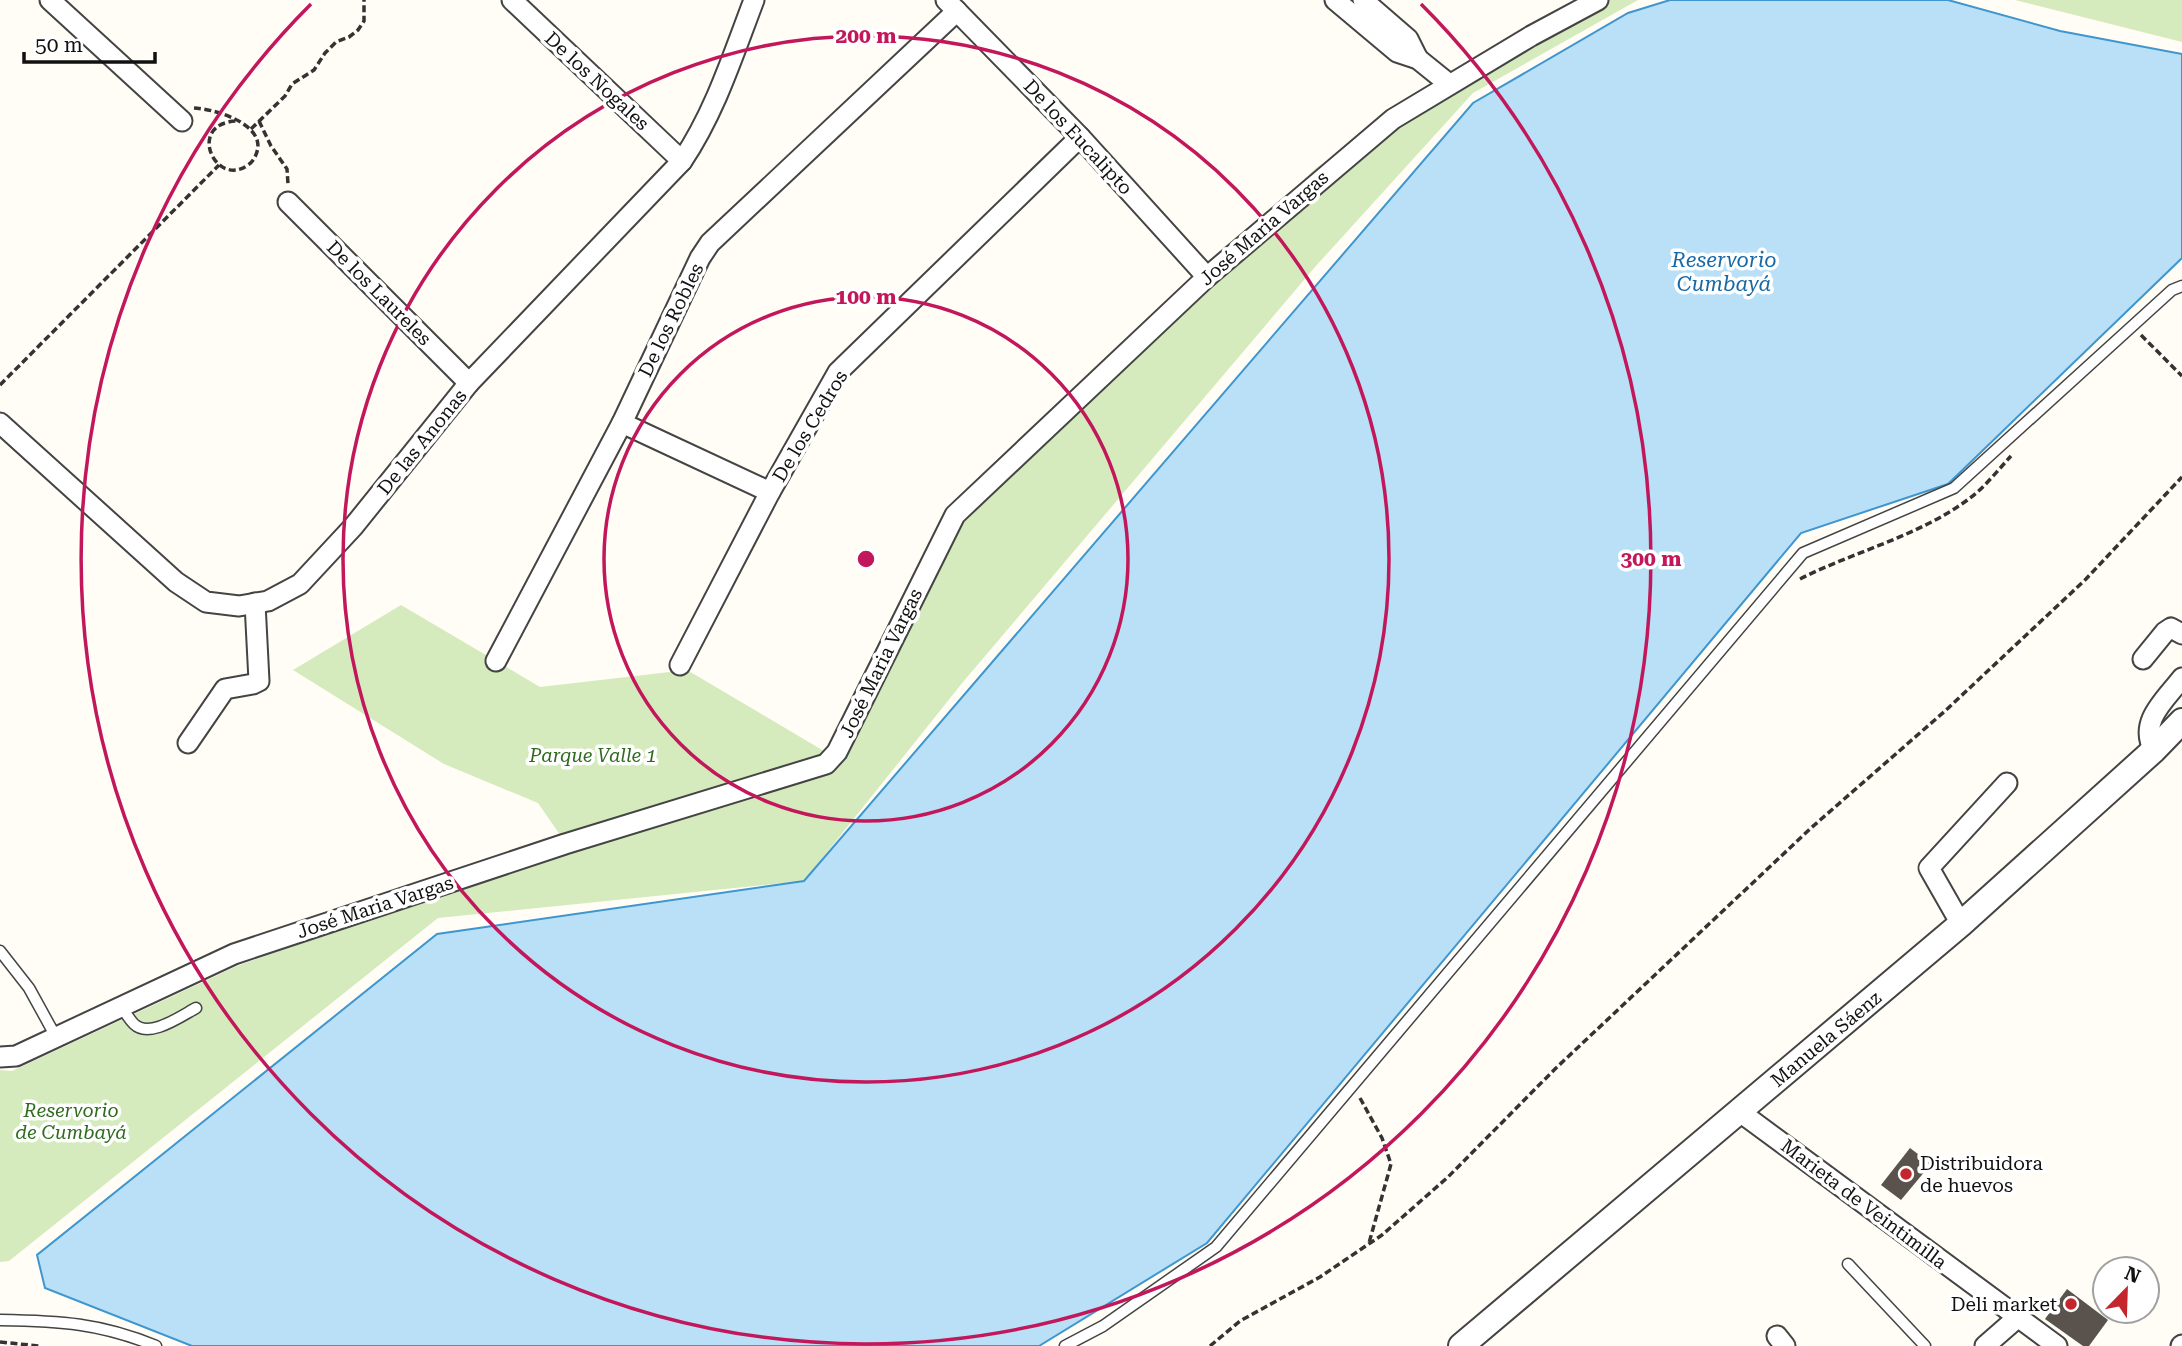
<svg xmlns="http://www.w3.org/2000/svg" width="2182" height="1346" font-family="'Roboto Serif',serif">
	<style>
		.green { fill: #d5ebbd }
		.water { fill: #b9e0f7; stroke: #3f96cf; stroke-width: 2 }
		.building { fill: #5a524d }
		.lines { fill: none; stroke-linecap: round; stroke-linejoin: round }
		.service-casing { stroke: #444; stroke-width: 13 }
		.minor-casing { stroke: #444; stroke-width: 23 }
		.tertiary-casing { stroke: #444; stroke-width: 28 }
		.path { stroke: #333; stroke-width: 3.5; stroke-dasharray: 7 3.5; stroke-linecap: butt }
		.service { stroke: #fff; stroke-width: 10 }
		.minor { stroke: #fff; stroke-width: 19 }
		.tertiary { stroke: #fff; stroke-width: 24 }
		.ring { fill: none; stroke: #c2185b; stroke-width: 3.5 }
		.poi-dot { fill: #c4262e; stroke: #fff; stroke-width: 2.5 }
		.labels { text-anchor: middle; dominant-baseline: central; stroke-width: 7; stroke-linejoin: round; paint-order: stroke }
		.street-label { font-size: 19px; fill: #111; stroke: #fff }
		.park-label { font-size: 19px; font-style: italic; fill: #2f6b1f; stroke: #fff }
		.poi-label { font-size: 19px; fill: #111; stroke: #fff; text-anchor: start }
		.water-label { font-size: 21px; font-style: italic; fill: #1768a6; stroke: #fff }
		.centre { fill: #c2185b; stroke: #fff; stroke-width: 3.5 }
		.ring-label { font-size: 21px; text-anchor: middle; font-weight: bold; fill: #c2185b; stroke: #fff; stroke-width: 7; stroke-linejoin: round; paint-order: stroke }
	</style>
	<rect width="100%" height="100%" fill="#fffdf5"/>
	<g class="green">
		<polygon points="1591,0 1638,0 1473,93 1315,267 963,682 804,881 438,918 9,1261 0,1262 0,1070 12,1071 237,966 560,853 835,769 960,517 1316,168 1500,47"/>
		<polygon points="2015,0 2182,0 2182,42"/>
		<polygon points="401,605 540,687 687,670 829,754 565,842 538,803 444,764 293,670"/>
	</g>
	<polygon class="water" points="1670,0 1948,0 2060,31 2182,54 2182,258 1948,484 1801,533 1207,1243 1039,1346 192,1346 45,1288 37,1255 437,934 804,881 1473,103 1628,13"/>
	<g class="building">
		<polygon points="1910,1148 1931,1164 1901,1200 1881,1185"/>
		<polygon points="2067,1289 2108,1320 2089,1346 2083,1346 2045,1319"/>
	</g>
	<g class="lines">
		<defs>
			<g id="service">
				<polyline points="0,951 29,988 56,1037"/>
				<path d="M121 1006C125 1012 129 1019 134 1024 149 1039 181 1016 196 1008"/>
				<polyline points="1848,1264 1925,1346"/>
				<path d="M0 1320C60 1321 100 1323 156 1346"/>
				<polyline points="1065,1346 1103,1326 1216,1247 1803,553 1954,488 2172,290 2182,286"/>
			</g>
			<g id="minor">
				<polyline points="50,0 182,121"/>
				<polyline points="512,0 682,161"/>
				<polyline points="946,0 1080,137 1207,277"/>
				<polyline points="1335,0 1397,52 1418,59 1449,84"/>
				<polyline points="1363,0 1408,39 1418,59"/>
				<polyline points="288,202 469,383"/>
				<path d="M0 423 176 582 206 602 239 606 268 601 300 584 353 527 469 383 682 161C715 112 733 55 754 0"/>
				<polyline points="622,423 770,492"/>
				<polyline points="2143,659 2165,632 2171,628 2182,634"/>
				<polyline points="496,661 622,423 700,258 710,243 957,11"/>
				<polyline points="680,665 770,492 838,372 1080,137"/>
				<polyline points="188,743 225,689 253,684 259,681 255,603"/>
				<path d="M2154 750C2138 722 2165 700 2182 678"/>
				<polyline points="1961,924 1929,868 2007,783"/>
				<polyline points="0,1057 16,1056 234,954 565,844 826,764 837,752 955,515 1207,277 1393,119 1531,36 1598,0"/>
				<polyline points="1740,1112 2057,1346"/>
				<polyline points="1777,1336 1785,1346"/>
				<polyline points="1985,1346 2017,1318"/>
				<polyline points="2181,1346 2182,1345"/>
			</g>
			<polyline id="tertiary" points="1461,1346 1961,924 2154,750 2182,721"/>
		</defs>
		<use href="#service" class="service-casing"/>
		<use href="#minor" class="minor-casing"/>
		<use href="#tertiary" class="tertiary-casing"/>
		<g class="path">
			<path d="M194 108C214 109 259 122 258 147 257 154 254 161 248 165 215 189 185 122 238 121"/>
			<polyline points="259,121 271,146 287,169 288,184"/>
			<polyline points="251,129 285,96 292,84 314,70 325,53 336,42 349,37 358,30 364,21 364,0"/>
			<polyline points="2141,335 2182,376"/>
			<polyline points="0,385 219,165"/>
			<path d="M1800 579C1855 551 1920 536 1970 498 1985 487 1998 470 2011 456"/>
			<polyline points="1360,1098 1382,1138 1391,1164 1369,1243"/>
			<polyline points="0,1342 39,1346"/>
			<polyline points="1210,1346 1240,1321 1320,1277 1382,1235 1448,1177 1555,1069 1811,828 1945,711 2085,580 2182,477"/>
		</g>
		<use href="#service" class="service"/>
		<use href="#minor" class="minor"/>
		<use href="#tertiary" class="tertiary"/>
	</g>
	<g class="ring">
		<circle cx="866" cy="559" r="262"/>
		<circle cx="866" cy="559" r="523"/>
		<path d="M1421 4A785 785 0 1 1 311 4"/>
	</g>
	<g class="poi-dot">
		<circle cx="1906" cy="1174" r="7"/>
		<circle cx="2071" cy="1304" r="7"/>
	</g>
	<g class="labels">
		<g class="street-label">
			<text transform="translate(597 81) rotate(43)">De los Nogales</text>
			<text transform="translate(1078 137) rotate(47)">De los Eucalipto</text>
			<text transform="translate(1264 228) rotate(-41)">José Maria Vargas</text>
			<text transform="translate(379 293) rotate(45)">De los Laureles</text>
			<text transform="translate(671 320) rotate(-64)">De los Robles</text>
			<text transform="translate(810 426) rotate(-59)">De los Cedros</text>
			<text transform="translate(422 442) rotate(-51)">De las Anonas</text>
			<text transform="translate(881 663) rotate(-64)">José Maria Vargas</text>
			<text transform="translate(375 907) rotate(-18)">José Maria Vargas</text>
			<text transform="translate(1826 1039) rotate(-40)">Manuela Sáenz</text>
			<text transform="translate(1864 1204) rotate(37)">Marieta de Veintimilla</text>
		</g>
		<g class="park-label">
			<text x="593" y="755">Parque Valle 1</text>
			<text x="71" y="1110">Reservorio<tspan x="71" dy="22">de Cumbayá</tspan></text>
		</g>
		<g class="poi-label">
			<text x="1920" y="1163">Distribuidora<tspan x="1920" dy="22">de huevos</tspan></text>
			<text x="2057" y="1304" text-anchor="end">Deli market</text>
		</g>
		<g class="water-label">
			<text x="1724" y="260">Reservorio<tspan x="1724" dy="24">Cumbayá</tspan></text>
		</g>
	</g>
	<circle cx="866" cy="559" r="10" class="centre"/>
	<g class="ring-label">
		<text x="866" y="43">200 m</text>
		<text x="866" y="304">100 m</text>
		<text x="1651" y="566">300 m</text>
	</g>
	<g transform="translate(2126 1290) rotate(23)"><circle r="33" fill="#ffffff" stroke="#a0a0a0" stroke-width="2"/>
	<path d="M0-5L12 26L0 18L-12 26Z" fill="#c4262e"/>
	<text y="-10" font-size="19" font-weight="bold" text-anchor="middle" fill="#111111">N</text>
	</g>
	<path d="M24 52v10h131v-10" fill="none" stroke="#111111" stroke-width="3.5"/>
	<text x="35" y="52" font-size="21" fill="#111111" stroke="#ffffff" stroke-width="5" paint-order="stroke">50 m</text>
</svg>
